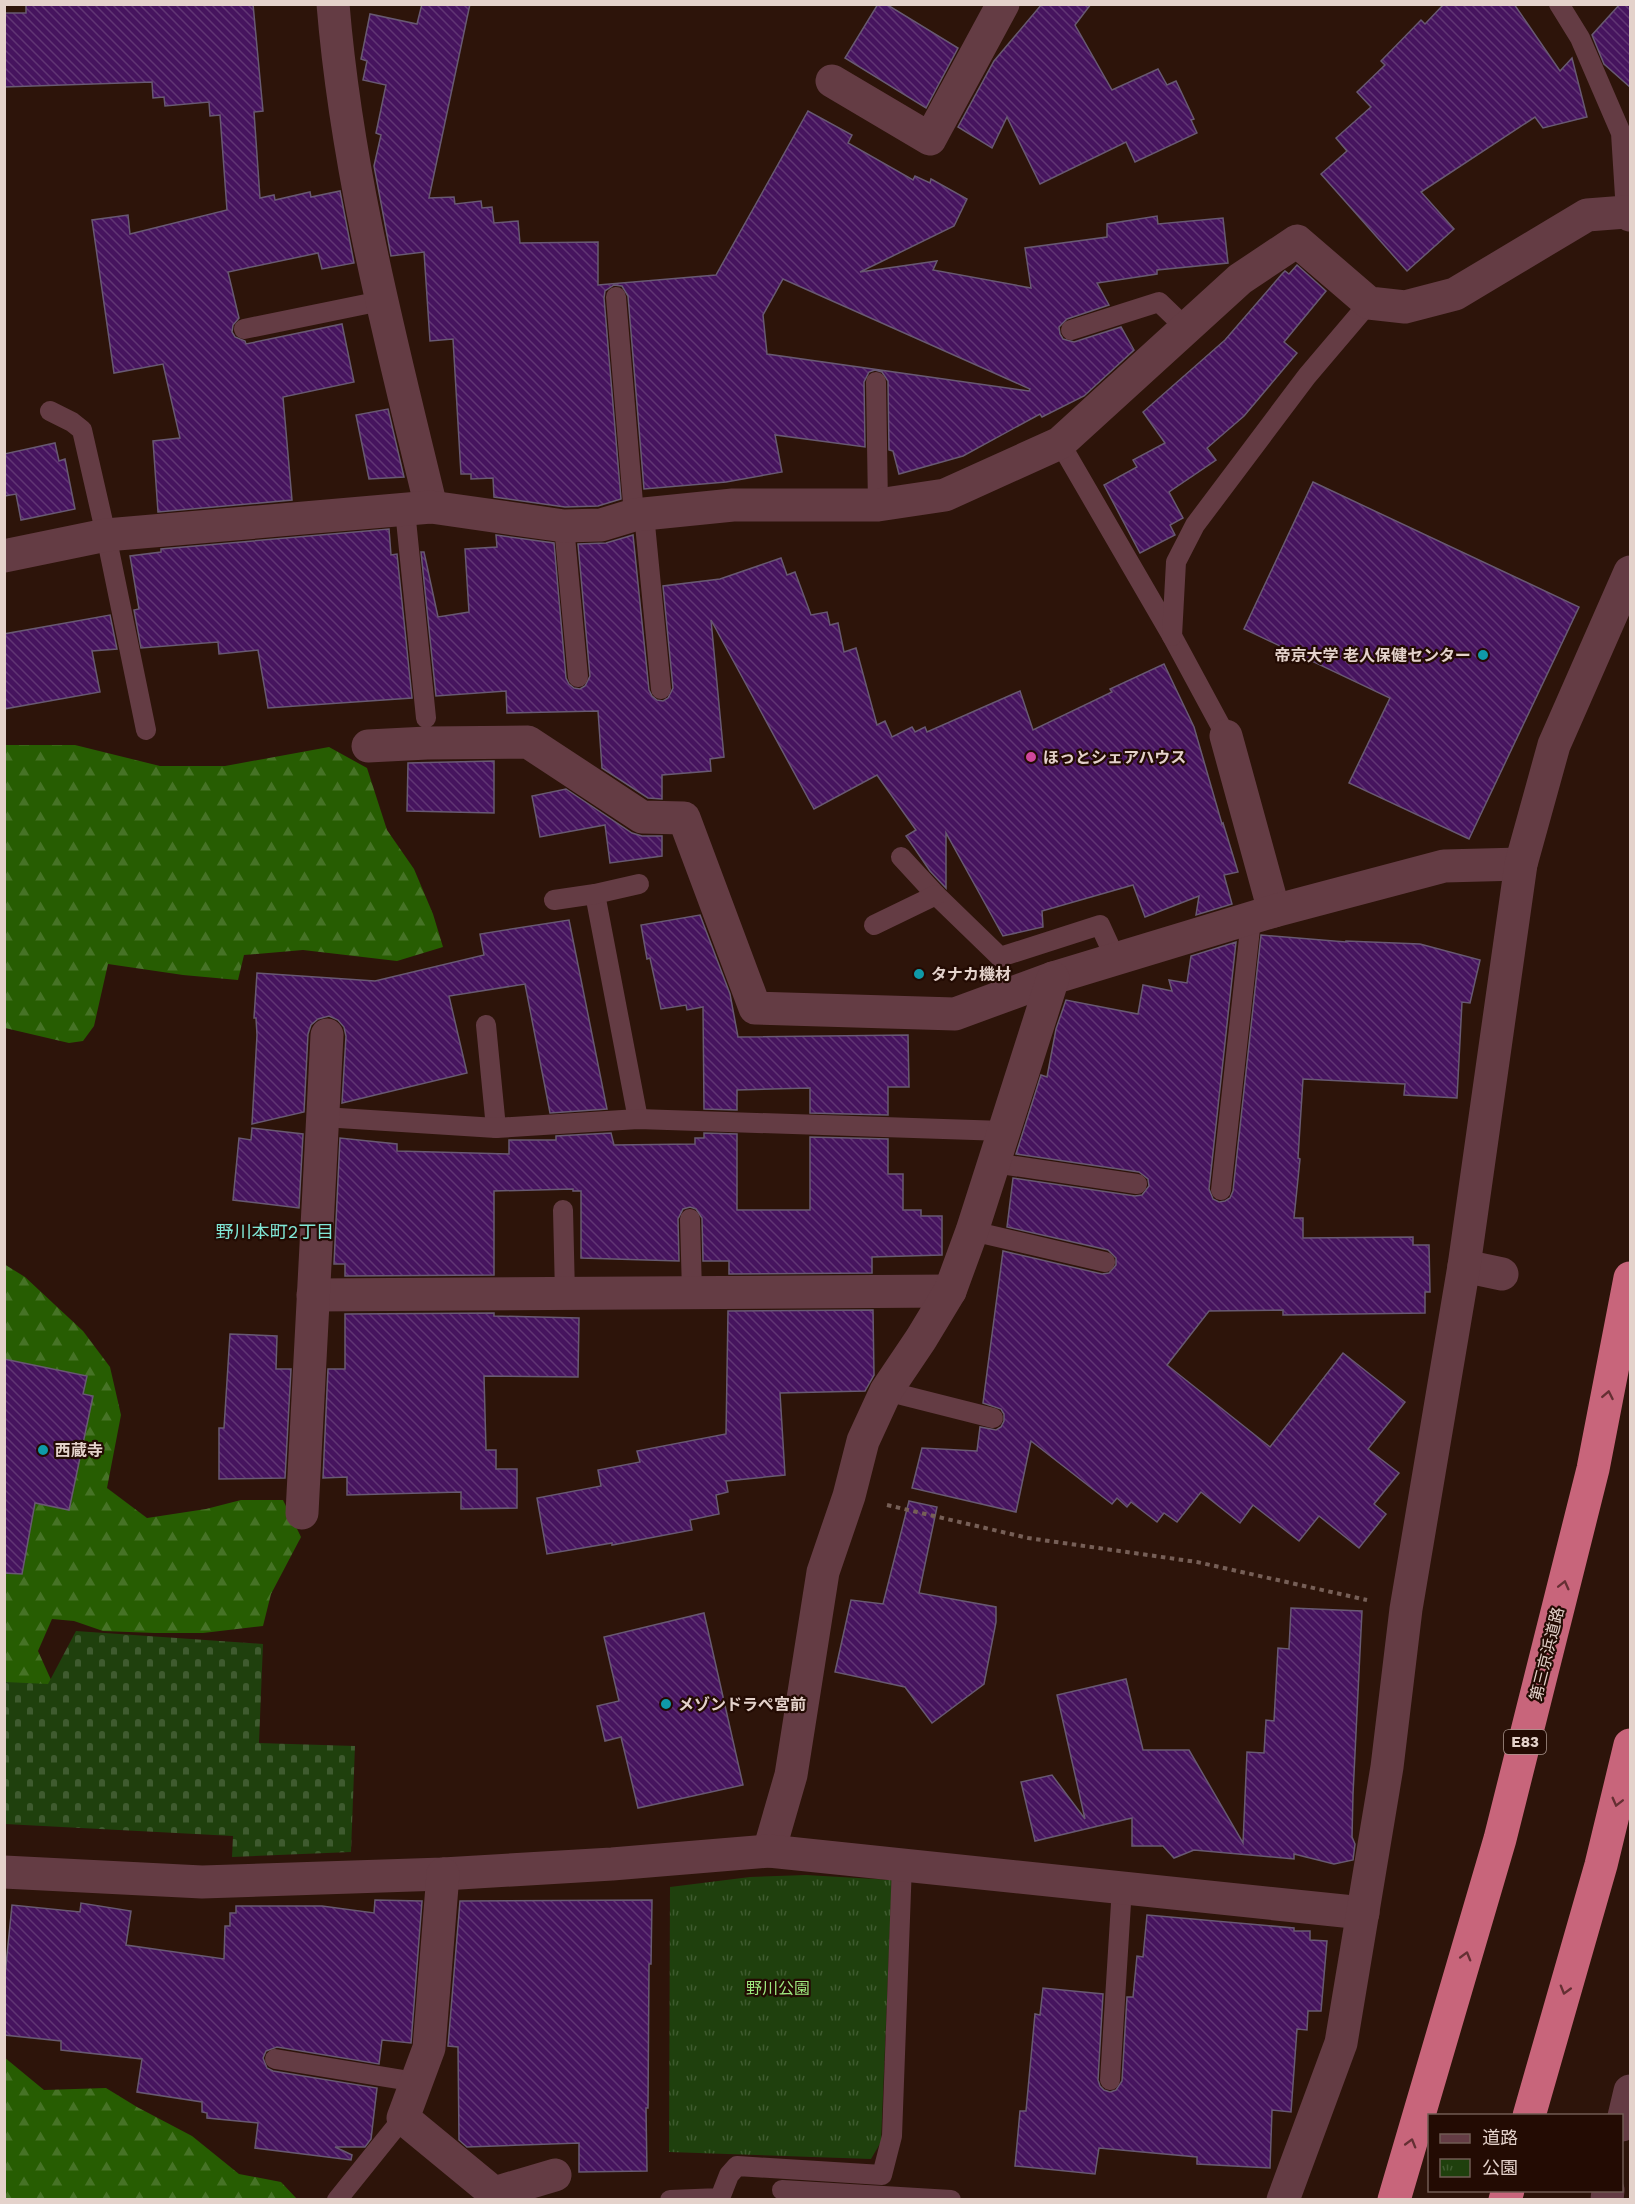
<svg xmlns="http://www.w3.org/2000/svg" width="1635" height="2204" font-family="'Work Sans','Noto Sans JP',sans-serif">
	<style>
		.forest { fill: url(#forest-firs) }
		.cemetery { fill: url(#cemetery-stones) }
		.park { fill: url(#park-tufts) }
		.building { fill: url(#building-back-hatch); stroke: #685972; stroke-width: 1.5; fill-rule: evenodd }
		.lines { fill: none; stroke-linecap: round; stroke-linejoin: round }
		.path { stroke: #765f57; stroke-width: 4; stroke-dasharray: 4.5 4.5; stroke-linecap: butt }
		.lane { stroke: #643c44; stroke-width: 20 }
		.street { stroke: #643c44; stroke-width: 33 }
		.highway { stroke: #c8657b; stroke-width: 33 }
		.oneway { stroke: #652f33 }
		.culture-dot { fill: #0f9aa8; stroke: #230b03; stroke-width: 2 }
		.hotel-dot { fill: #d1479c; stroke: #230b03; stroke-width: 2 }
		.labels { text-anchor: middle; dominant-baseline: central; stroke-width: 4.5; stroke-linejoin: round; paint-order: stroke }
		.shield { fill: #230b03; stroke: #aa968f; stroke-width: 1.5 }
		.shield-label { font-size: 15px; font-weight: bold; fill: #e4d2cb }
		.poi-label { font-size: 16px; font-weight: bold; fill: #e4d2cb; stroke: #230b03; text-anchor: start }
		.street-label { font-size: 16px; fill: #e4d2cb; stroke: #230b03 }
		.park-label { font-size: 16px; fill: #9ee97f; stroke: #230b03 }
		.neighbourhood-label { font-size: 18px; fill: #80e7d6; stroke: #230b03 }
	</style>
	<defs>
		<pattern id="forest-firs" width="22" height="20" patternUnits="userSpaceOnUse" patternTransform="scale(1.5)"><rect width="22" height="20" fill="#275d02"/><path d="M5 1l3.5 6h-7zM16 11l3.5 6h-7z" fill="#467326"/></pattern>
		<pattern id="cemetery-stones" width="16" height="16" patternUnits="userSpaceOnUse" patternTransform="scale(1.5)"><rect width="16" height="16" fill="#1f400d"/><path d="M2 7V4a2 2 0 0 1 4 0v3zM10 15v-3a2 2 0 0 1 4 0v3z" fill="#3f5b2f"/></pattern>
		<pattern id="park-tufts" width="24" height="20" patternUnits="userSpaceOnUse" patternTransform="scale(1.5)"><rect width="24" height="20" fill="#1f400d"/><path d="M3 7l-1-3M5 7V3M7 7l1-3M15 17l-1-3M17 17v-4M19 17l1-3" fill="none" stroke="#3f5b2f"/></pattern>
		<pattern id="building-back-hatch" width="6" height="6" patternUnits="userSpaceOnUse" patternTransform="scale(1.5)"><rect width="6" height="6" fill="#46145e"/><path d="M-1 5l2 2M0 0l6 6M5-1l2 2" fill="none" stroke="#613574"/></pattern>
	</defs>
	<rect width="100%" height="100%" fill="#2d140a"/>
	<g class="forest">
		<polygon points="4,745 75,745 160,766 225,766 329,747 367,768 387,830 414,869 433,914 443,947 397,961 303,950 244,955 238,980 183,975 108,964 94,1026 83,1041 69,1043 5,1028"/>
		<polygon points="4,1264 25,1277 83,1331 110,1367 121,1415 107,1488 147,1518 206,1509 241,1500 283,1500 301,1537 271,1594 263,1626 203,1633 155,1633 103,1631 74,1621 52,1619 38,1651 52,1682 4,1723"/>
		<polygon points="4,2057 44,2090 106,2088 137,2107 192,2136 239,2174 281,2182 297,2199 5,2199"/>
	</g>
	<polygon class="cemetery" points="76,1631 263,1644 259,1743 355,1746 351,1852 232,1857 233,1836 5,1824 5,1682 48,1684"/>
	<polygon class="park" points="806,1875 892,1880 881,2142 871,2159 669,2152 670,1887 750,1877"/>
	<g class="building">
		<polygon points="26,4 253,4 263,111 254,112 260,198 274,195 275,200 310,192 311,197 340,191 354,263 322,269 318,253 228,272 239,318 233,325 232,332 235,337 245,341 246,344 342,324 354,382 283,397 292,500 158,512 153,441 180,438 163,364 114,373 92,220 128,215 130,234 227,210 220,115 210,116 209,102 165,106 164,97 153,98 152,82 4,87 4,13 26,13"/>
		<path d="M422 4H470L429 198 454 197 455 204 481 201 482 208 492 207 494 223 518 221 520 243 598 242V285L716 275 808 111 852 135 848 143 913 180 915 176 930 183 931 179 967 199 954 226 860 272 937 261 933 270 1031 288 1025 248 1107 237V224L1157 216 1158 224 1223 218 1228 263 1157 270V274L1097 283 1109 305 1067 319 1059 327 1060 334 1063 339 1074 342 1121 327 1134 350 1084 396 1042 417 1040 414 963 456 899 474 893 451 889 450 888 381 882 372 875 370 869 372 864 382 865 447 775 435 782 472 726 482 644 489 628 296 622 286 614 285 605 291 604 298 621 499 598 506 565 507 494 497 493 478 471 479V474H461L453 339 430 341 424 252 391 256 374 166 381 135 376 133 386 85 363 80 367 61 361 59 370 14 417 24ZM783 279 1030 389 1029 391 767 354 763 315Z"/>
		<polygon points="878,4 886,4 958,48 926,108 845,58"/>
		<polygon points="1042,4 1091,4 1075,25 1112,90 1158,69 1167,85 1176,81 1194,119 1191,120 1197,133 1135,162 1126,142 1040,184 1007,117 992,148 958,127 994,61"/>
		<polygon points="1444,4 1514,4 1560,71 1572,58 1587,117 1543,128 1535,117 1421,192 1454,229 1407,271 1321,174 1347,151 1336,138 1371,107 1357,92 1385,65 1381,61 1421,20 1425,24"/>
		<polygon points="1620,4 1630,4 1630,87 1604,64 1592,35"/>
		<polygon points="1297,265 1326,291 1284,342 1297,353 1244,416 1207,448 1216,460 1169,492 1183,518 1170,525 1175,535 1140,553 1104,485 1137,467 1133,460 1165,443 1143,412 1225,340 1282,274 1285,271 1289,274"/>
		<polygon points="388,409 404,477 369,479 356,415"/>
		<polygon points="55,443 59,461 65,459 75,509 21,520 16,494 4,496 4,454"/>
		<polygon points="1313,482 1579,607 1469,839 1349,783 1390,698 1244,629"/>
		<polygon points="389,529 391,555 397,554 412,698 268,708 258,650 219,654 218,642 141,648 134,610 139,609 130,556 161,552 161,549"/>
		<polygon points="496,535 554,543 566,678 569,684 574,688 580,689 585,686 590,676 578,544 606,543 633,535 649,690 652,696 657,700 663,701 668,698 673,688 663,586 720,579 781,558 787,575 795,572 811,615 827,612 830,625 838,623 844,652 856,648 877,725 885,721 892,737 912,727 915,732 925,727 927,732 1020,691 1033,730 1112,692 1110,689 1164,664 1194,727 1222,824 1223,823 1238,872 1224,875 1232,904 1196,915 1199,896 1145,917 1133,885 1042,911 1043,927 1003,936 946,833 946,888 930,871 906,836 916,830 877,775 814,809 711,620 724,757 710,759 711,771 662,775 662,799 648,798 602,768 598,711 507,713 506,691 436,696 421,552 424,552 438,617 469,612 465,549 497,547"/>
		<polygon points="110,615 117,649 92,651 100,692 4,709 4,634"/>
		<polygon points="494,761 494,813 407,811 408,763"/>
		<polygon points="566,789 632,833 642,836 662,836 662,856 610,863 605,825 540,837 532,796"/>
		<polygon points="700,915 730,994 738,1037 908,1035 909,1087 888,1087 888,1115 810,1113 810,1088 737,1090 737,1110 704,1109 703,1007 687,1010 686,1005 661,1009 650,958 647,959 641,925"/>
		<polygon points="569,920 607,1109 550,1113 525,984 449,996 467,1073 342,1103 346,1036 344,1027 338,1020 329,1016 318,1019 311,1025 308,1034 304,1112 252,1124 257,1035 256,1018 254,1018 257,973 375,981 484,955 480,934"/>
		<polygon points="1261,935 1346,942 1346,941 1420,944 1480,960 1470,1003 1462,1002 1457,1098 1404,1095 1405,1084 1303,1079 1298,1158 1300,1159 1294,1218 1303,1218 1303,1238 1413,1237 1413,1245 1429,1245 1430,1292 1425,1292 1425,1313 1283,1315 1283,1310 1209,1311 1167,1365 1270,1447 1343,1353 1405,1402 1368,1449 1399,1473 1374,1504 1386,1514 1359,1548 1319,1516 1299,1541 1253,1505 1240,1523 1201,1492 1177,1522 1164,1513 1157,1522 1131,1502 1127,1507 1117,1498 1112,1504 1031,1441 1016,1512 912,1488 922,1448 977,1451 980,1427 996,1430 1001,1427 1004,1421 1004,1414 1001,1409 983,1403 1003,1251 1102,1274 1109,1273 1116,1265 1116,1258 1108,1250 1007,1227 1013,1178 1135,1196 1142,1195 1149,1186 1148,1179 1139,1172 1016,1154 1041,1075 1047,1077 1056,1029 1066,1000 1138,1014 1143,985 1172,991 1169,980 1187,983 1191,956 1236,942 1209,1189 1213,1199 1219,1202 1225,1201 1230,1198 1233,1191"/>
		<polygon points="252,1128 303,1134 299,1208 233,1200 239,1138 251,1140"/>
		<polygon points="611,1133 614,1145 695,1144 695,1138 704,1138 704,1133 737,1134 737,1210 810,1210 810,1137 888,1139 888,1174 903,1174 903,1210 921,1210 921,1216 942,1216 942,1255 872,1257 872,1273 729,1274 729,1261 703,1261 702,1218 696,1209 690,1207 683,1209 678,1219 679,1261 581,1258 581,1191 573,1191 573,1189 494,1191 494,1275 345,1276 345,1264 334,1264 340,1138 397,1144 397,1151 509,1154 509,1140 556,1140 556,1136"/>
		<polygon points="873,1310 874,1375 865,1391 780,1393 785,1475 726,1481 728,1492 716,1495 719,1514 690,1520 692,1530 612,1545 612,1543 547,1554 537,1498 601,1486 598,1470 640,1462 637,1451 726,1434 728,1311"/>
		<polygon points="494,1313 494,1316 579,1318 578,1377 484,1376 486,1450 496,1450 496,1469 517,1469 517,1508 461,1509 461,1492 347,1495 347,1477 323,1478 328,1369 345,1369 345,1314"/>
		<polygon points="230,1334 277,1336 276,1369 291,1369 285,1478 219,1479 219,1428 224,1428"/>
		<polygon points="4,1359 87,1376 83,1394 93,1396 69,1510 35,1503 22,1574 4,1573"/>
		<polygon points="909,1501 937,1507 919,1593 996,1607 996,1622 984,1684 932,1723 905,1687 835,1672 851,1600 883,1604"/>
		<polygon points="1291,1608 1362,1611 1353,1794 1352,1837 1355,1844 1353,1860 1334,1864 1294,1854 1294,1859 1194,1850 1174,1858 1163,1846 1132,1846 1132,1818 1035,1841 1021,1782 1052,1775 1085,1819 1057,1695 1126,1679 1143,1750 1189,1750 1243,1843 1247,1752 1264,1753 1266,1720 1274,1721 1278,1648 1289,1649"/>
		<polygon points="704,1613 743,1785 638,1808 621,1737 605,1741 597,1706 619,1701 604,1637"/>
		<polygon points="375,1900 422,1901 411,2043 382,2040 379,2064 277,2047 266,2051 263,2058 267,2068 273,2071 377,2088 371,2139 365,2147 335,2147 352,2155 351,2160 255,2148 258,2123 207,2118 207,2113 202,2112 202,2102 137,2092 142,2059 61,2050 61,2041 4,2035 4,1985 12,1905 80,1912 81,1903 131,1911 126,1945 224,1959 225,1926 230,1926 230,1913 236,1913 236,1906 322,1906 374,1913"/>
		<polygon points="652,1900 651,1964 649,1964 648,2108 646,2108 647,2171 579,2172 579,2143 467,2147 459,2140 458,2047 448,2046 460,1901"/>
		<polygon points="1147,1915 1294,1928 1294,1931 1310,1931 1310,1940 1327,1941 1321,2011 1308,2011 1307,2030 1297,2029 1291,2112 1272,2110 1270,2168 1197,2164 1197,2157 1099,2148 1095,2174 1015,2166 1020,2111 1026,2111 1035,2014 1040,2015 1043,1988 1103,1994 1098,2080 1100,2086 1104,2090 1110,2092 1116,2090 1122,2081 1127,1997 1133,1997 1137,1956 1143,1957"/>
	</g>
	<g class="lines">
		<polyline class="path" points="887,1505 1028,1538 1197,1562 1367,1600"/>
		<g class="lane">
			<polyline points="1559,4 1580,38 1621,133 1626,212"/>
			<polyline points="616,297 634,515"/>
			<polyline points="244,329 381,301"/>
			<polyline points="1071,330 1159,302 1186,328"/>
			<polyline points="876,382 878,505"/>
			<polyline points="50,411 72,422 82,430 106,535 146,730"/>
			<polyline points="1060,443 1172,636 1226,736"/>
			<polyline points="405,510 426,718"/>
			<polyline points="644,514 661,689"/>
			<polyline points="564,526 578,677"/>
			<polyline points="1172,636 1176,562 1195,525 1307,376 1369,303"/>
			<polyline points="901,857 936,895 1000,957 1100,925 1116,960"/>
			<polyline points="595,894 638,1119"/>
			<polyline points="554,900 595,894 639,884"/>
			<polyline points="874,925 936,895"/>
			<polyline points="486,1025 496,1128"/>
			<polyline points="323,1117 496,1128 638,1119 1004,1131"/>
			<polyline points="994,1163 1137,1184"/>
			<polyline points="1221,1190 1251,920"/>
			<polyline points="563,1210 565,1294"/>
			<polyline points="690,1219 692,1292"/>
			<polyline points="972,1231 1105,1262"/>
			<polyline points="886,1391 993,1418"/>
			<polyline points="275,2059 416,2082"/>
			<polyline points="1110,2080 1122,1887"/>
			<polyline points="782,2190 951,2200"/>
			<polyline points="337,2200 403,2118"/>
			<polyline points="670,2200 720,2198 729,2175 737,2166 882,2175 892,2136 902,1864"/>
		</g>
		<g class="street">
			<path d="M333 4C347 175 391 341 431 507"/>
			<polyline points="832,81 930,139 1003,4"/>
			<polyline points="4,556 106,535 431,507 564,526 601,525 634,515 733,505 878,505 945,495 1060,443 1240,279 1297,241 1369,303 1405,307 1455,294 1587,215 1626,212 1630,215"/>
			<polyline points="1226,736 1274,911"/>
			<polyline points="368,746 427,743 528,742 642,817 684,818 755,1008 955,1014 1053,978 1274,911 1444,866 1521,864"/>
			<polyline points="1464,1266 1502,1274"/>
			<polyline points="313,1295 950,1291"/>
			<polyline points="302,1513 327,1035"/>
			<polyline points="769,1851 791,1775 823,1572 849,1496 863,1441 886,1391 921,1339 950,1291 972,1231 1053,978"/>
			<polyline points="4,1872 202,1882 443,1874 612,1864 769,1851 1363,1913"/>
			<polyline points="443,1874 429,2048 403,2118 494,2193 555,2175"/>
			<polyline points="1622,2125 1630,2091"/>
			<polyline points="1283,2200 1341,2043 1387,1767 1406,1609 1464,1266 1521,864 1554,745 1630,572"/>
			<polyline points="1607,2200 1608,2190"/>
		</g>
		<g class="highway">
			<polyline points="1529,2116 1601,1865 1630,1745"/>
			<polyline points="1394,2200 1500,1839 1593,1469 1630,1278"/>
			<polyline points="1505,2200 1508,2190"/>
		</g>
	</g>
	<defs><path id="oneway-chevron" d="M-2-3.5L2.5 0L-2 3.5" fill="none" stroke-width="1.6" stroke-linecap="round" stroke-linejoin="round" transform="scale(1.5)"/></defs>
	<g class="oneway">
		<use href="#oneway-chevron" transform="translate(1608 1395) rotate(-79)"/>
		<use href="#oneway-chevron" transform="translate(1564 1585) rotate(-76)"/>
		<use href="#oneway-chevron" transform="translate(1617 1802) rotate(104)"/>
		<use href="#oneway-chevron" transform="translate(1466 1956) rotate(-74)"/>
		<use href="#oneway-chevron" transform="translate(1565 1990) rotate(106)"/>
		<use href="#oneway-chevron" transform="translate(1411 2143) rotate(-74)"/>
	</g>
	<g class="culture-dot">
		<circle cx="1483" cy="655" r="6"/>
		<circle cx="919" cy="974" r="6"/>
		<circle cx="43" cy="1450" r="6"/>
		<circle cx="666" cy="1704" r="6"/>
	</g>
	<circle class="hotel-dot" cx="1031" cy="757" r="6"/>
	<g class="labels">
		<rect class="shield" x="1504" y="1730" width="42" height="24" rx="4.5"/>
		<g class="shield-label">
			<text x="1525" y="1742">E83</text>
		</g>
		<g class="poi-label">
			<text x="1471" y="655" text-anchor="end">帝京大学 老人保健センター</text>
			<text x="1043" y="757">ほっとシェアハウス</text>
			<text x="931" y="974">タナカ機材</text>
			<text x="55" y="1450">西蔵寺</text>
			<text x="678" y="1704">メゾンドラぺ宮前</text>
		</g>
		<g class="street-label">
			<text transform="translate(1547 1654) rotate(-76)">第三京浜道路</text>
		</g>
		<g class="park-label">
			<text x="778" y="1988">野川公園</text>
		</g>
		<g class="neighbourhood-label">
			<text x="275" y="1231">野川本町2丁目</text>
		</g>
	</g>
	<rect width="1635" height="2204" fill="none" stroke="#e4d2cb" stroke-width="12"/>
	<rect x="1428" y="2114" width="195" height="78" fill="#230b03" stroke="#705b53" stroke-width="1.5"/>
	<rect x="1440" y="2134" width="30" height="9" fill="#643c44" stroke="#705b53" stroke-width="1.5"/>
	<text x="1482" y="2144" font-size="18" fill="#e4d2cb">道路</text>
	<rect x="1440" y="2159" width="30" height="18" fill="url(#park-tufts)" stroke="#705b53" stroke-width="1.5"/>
	<text x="1482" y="2174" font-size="18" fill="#e4d2cb">公園</text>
</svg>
